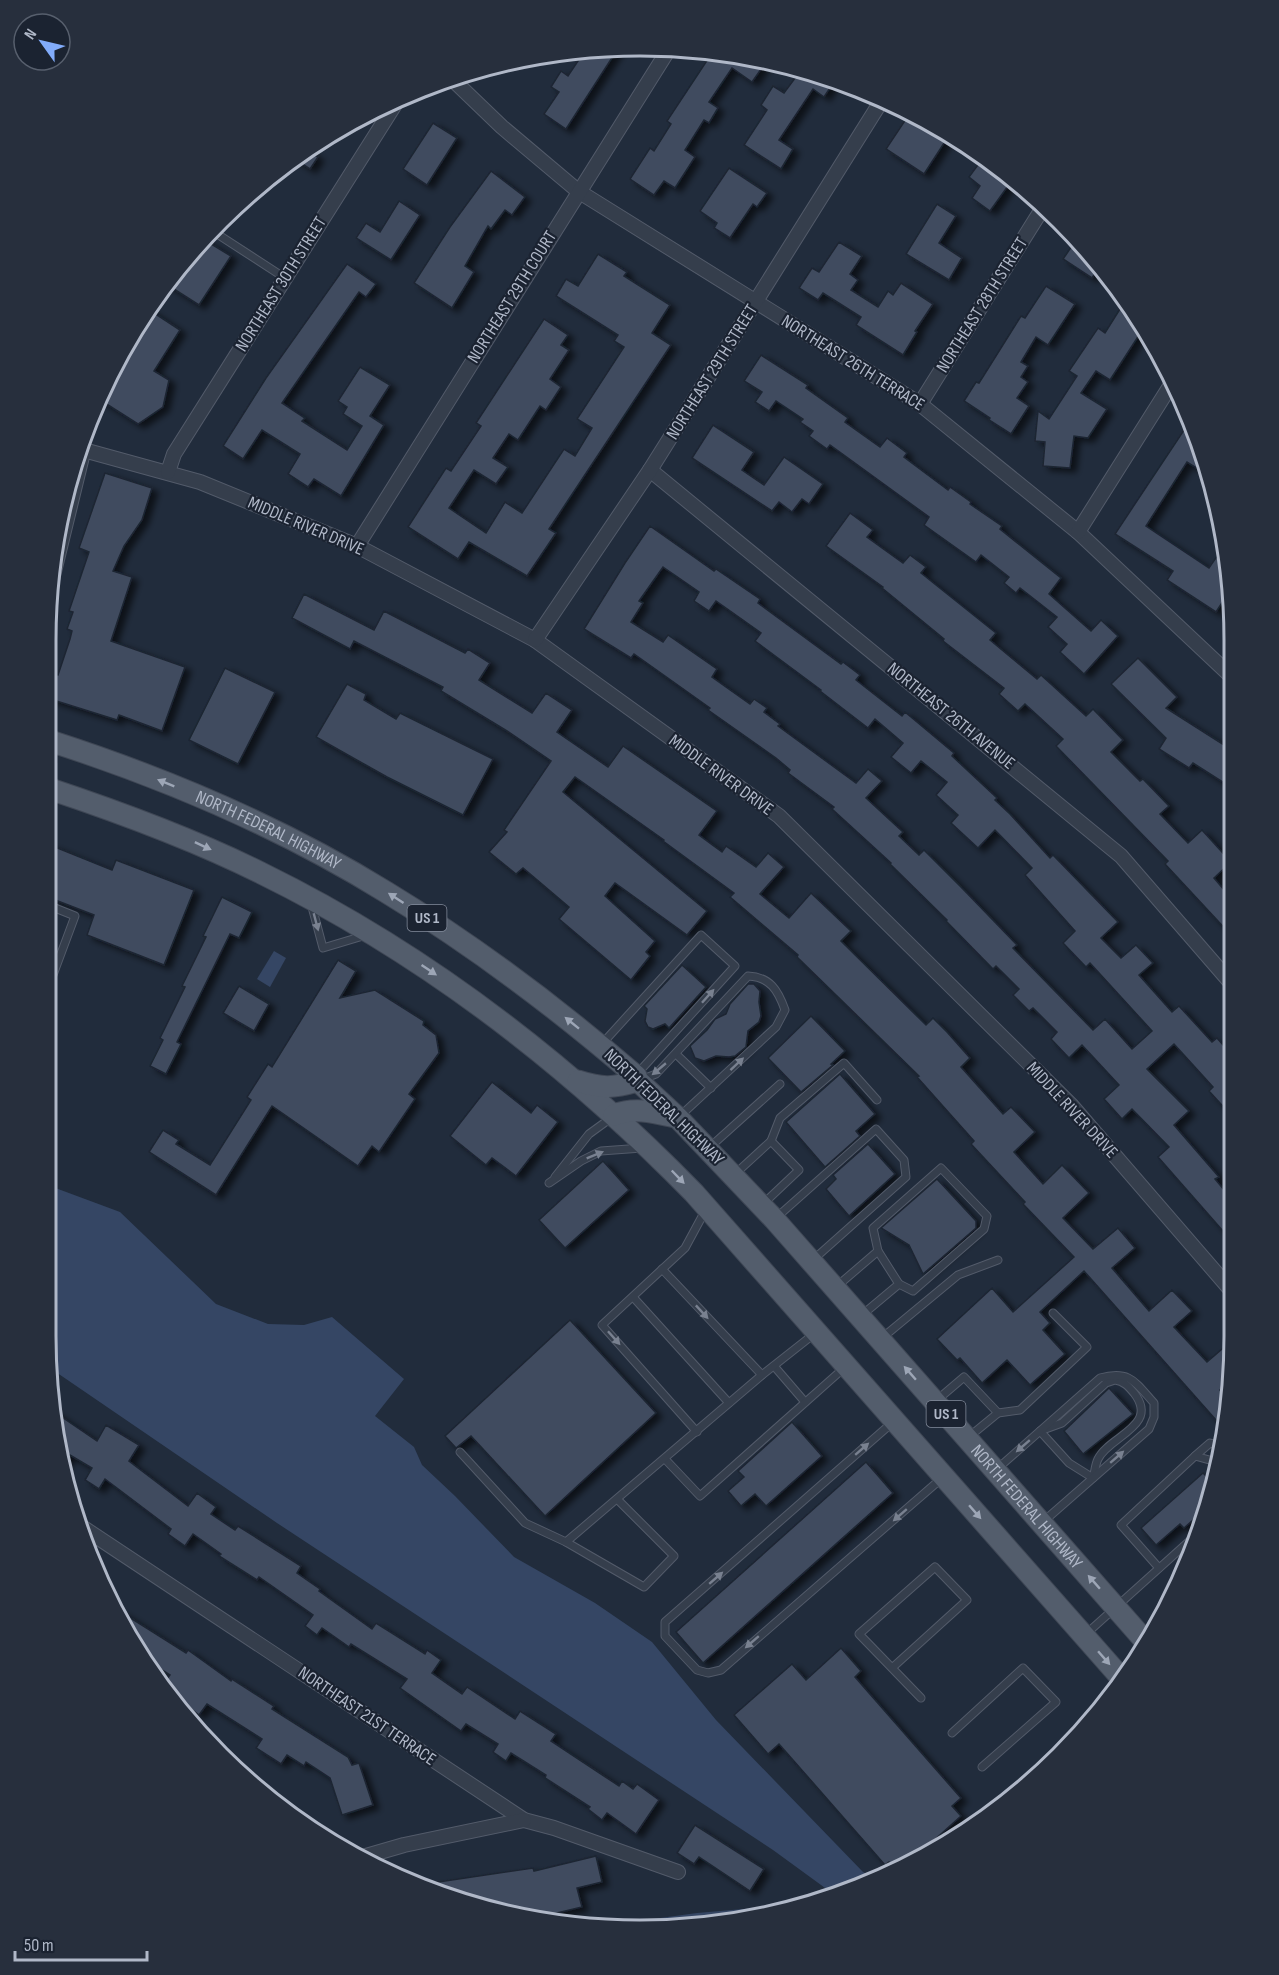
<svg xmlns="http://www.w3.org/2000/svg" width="1279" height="1975" font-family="'Sofia Sans Condensed',sans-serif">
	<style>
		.water { fill: #354664 }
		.building { fill: #404b5e; stroke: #1d2533; stroke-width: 1.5; fill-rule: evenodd; filter: url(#shadow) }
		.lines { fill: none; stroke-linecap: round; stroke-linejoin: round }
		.lane-casing { stroke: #535b6a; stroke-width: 9 }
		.street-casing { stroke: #535b6a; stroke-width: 16 }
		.primary-casing { stroke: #3f4755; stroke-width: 23 }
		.lane { stroke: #353e4c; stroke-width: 7 }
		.street { stroke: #353e4c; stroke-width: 14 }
		.primary { stroke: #535d6c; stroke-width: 21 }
		.oneway { fill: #9da6b6 }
		.oneway2 { fill: #798190 }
		.labels { text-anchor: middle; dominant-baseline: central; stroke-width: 4.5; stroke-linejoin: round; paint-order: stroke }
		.shield { fill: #1b2331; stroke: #838b9b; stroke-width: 1.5 }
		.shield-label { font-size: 16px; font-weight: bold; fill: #b0b8c8 }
		.street-label { font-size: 18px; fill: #b0b8c8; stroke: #1b2331 }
		.rim { fill: none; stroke: #b0b8c8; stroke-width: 3 }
	</style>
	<defs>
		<filter id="shadow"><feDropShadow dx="6" dy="4" stdDeviation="3" flood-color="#0009"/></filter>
	</defs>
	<rect width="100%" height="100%" fill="#212c3c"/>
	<g class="water">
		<polygon points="274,951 286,958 270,987 257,979"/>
		<polygon points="50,1186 120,1212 216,1304 268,1324 304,1325 332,1317 404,1379 375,1416 414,1447 422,1465 455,1496 514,1557 595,1603 652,1642 716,1720 863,1872 877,1879 834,1896 832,1893 773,1850 277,1523 50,1368"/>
		<polygon points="767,1907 795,1909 639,1930 601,1926 697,1913"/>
	</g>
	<g class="building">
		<polygon points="600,46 619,47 566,129 544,114 559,92 551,87 561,71 568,76 586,49"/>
		<polygon points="707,50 717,50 756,59 764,65 752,82 732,68 709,102 718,108 709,123 704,120 685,150 695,157 675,188 664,181 654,195 630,179 650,148 654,151 671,124 667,121 712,53"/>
		<polygon points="801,70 836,79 824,97 813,89 779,140 793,149 781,169 744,145 767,110 761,105 773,86 784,93"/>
		<polygon points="910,113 936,124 950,134 924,174 886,149"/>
		<polygon points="433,123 457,138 427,185 403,169"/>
		<polygon points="307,150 318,157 310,169 293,158"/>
		<polygon points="983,158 1013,179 990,211 972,198 980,186 969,177"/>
		<polygon points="729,168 767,193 757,207 753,204 730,238 714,228 717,223 700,211"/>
		<polygon points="491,171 525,197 512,215 505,210 491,229 488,226 465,266 474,272 452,308 414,283 450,227"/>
		<polygon points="399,201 420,215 391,260 356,238 366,223 380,232"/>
		<polygon points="937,204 956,216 939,243 962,258 949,280 906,254"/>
		<polygon points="203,239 231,256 199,305 166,284 192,249 196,251"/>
		<polygon points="1076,240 1100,266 1092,278 1063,259"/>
		<polygon points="839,242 862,256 850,274 858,280 851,290 878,307 888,291 893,295 901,283 933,304 915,331 917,332 903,355 856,325 861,317 823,293 818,300 799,288 812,268 819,272"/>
		<polygon points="598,254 627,272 624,276 670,305 652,333 671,345 549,529 556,533 527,576 469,542 458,559 408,527 446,468 451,471 481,426 476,423 544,319 568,335 561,345 569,350 550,379 561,387 546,410 540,406 518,440 509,434 493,458 508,467 496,484 474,470 449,508 486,533 505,502 522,513 564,449 575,456 592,428 577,419 624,347 614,341 618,335 556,296 566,279 578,286"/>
		<polygon points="347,264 376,284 366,297 359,292 282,403 305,418 302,421 347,450 362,426 343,414 347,407 338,401 360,367 390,385 370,416 384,425 341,496 314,479 308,487 288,474 300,454 262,430 243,459 223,446 266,378"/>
		<polygon points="1046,286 1075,304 1048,345 1036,337 1021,362 1028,366 1021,377 1028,382 1017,398 1029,406 1011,434 989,420 990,418 964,401 976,382 979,383 1021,316 1025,318"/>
		<polygon points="1125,301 1143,329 1110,380 1096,371 1081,393 1107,409 1088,438 1074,436 1070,468 1043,466 1045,442 1035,441 1038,411 1049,419 1077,376 1069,371 1098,328 1105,333"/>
		<polygon points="148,309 180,330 154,371 169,380 163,407 138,424 97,398 125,342"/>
		<polygon points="761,355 808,385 806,388 848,418 845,422 880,447 887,438 907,453 904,457 948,490 950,487 971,502 970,504 1002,526 1000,529 1061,578 1049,594 1091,631 1101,620 1118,636 1084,674 1060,652 1067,644 1048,627 1057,617 1020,588 1016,593 1004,583 1009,577 981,555 976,562 924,525 929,517 830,445 827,449 809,436 813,431 800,422 803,419 776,401 769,411 755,402 762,392 744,381"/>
		<polygon points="1190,421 1204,461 1198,469 1187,462 1146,526 1209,568 1224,546 1231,589 1216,612 1167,580 1173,571 1115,534"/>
		<polygon points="713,425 754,452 742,470 764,485 784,457 823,484 809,504 802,499 792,512 779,502 772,511 692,458"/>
		<polygon points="105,473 152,488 142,520 124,546 113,571 132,577 111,641 185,667 162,731 119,715 117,720 50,699 50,684 54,673 58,675 70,639 72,631 67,629 73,612 69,611 89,552 79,548"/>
		<polygon points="850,513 873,530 867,537 903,563 910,555 926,567 921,573 996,633 990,640 1037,679 1041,675 1086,716 1093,709 1123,740 1111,752 1140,781 1143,779 1169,806 1160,814 1188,843 1202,830 1231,862 1214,878 1231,898 1231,935 1165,864 1168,861 1056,746 1063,739 1025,704 1018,711 999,694 1004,688 943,641 944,639 882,588 883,587 826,546"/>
		<path d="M650 526 714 571 716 569 760 599 758 603 841 664 843 662 860 675 856 680 902 716 905 712 954 753 952 756 997 798 995 800 1010 814 1050 858 1053 855 1118 922 1101 938 1121 958 1136 945 1153 963 1139 975 1172 1012 1179 1006 1212 1042 1217 1038 1230 1053V1114L1209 1091 1213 1087 1174 1044 1147 1069 1189 1111 1174 1125 1219 1177 1215 1179 1230 1197V1239L1158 1157 1169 1147 1132 1109 1122 1119 1104 1099 1119 1085 1082 1045 1069 1058 1051 1039 1057 1032 1033 1008 1029 1011 1013 995 1019 989 996 966 993 969 946 921 947 920 890 864 891 863 832 809 834 807 788 773 790 770 776 758 708 710 710 708 634 654 631 658 584 629 625 563ZM663 567 699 592 694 601 709 611 716 601 761 633 755 641 821 690 820 691 868 728 875 719 903 743 891 757 911 773 921 761 947 782 936 795 958 815 951 823 978 848 995 830 1032 868 1025 875 1075 931 1063 943 1086 967 1090 963 1152 1031 1132 1049 1105 1019 1093 1030 1013 948 1017 945 961 887 924 850 919 855 899 836 903 832 866 798 882 781 868 769 856 783 778 726 780 724 764 712 767 708 754 699 750 704 712 677 717 669 668 635 663 642 631 622 643 603 639 601Z"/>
		<polygon points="304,594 374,630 384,611 465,653 468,649 490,663 479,680 532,713 546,693 572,710 557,732 608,767 623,746 717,811 699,835 722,852 726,846 756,867 768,853 784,867 760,894 789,918 811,893 851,931 841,941 926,1025 933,1018 947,1032 970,1058 961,1067 1003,1114 1011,1107 1035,1132 1014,1152 1043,1184 1062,1165 1089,1193 1063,1218 1093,1249 1118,1228 1135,1248 1112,1268 1149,1311 1172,1290 1192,1311 1174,1327 1207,1362 1229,1343 1229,1382 1220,1390 1229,1401 1229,1413 1224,1429 1084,1271 1040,1312 1050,1323 1043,1330 1065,1354 1030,1385 1007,1360 982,1383 960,1358 957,1360 937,1339 992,1288 1013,1312 1074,1257 1023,1204 1025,1202 971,1144 974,1141 917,1077 919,1076 797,957 798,955 730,897 734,893 663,841 664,840 575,777 563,792 707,911 687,935 615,883 605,896 655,941 646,952 650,956 631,980 559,919 569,907 523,868 516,874 489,852 507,832 504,830 551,761 507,731 441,691 443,687 354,641 350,649 292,618"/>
		<polygon points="1138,658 1177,697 1166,708 1232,750 1232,788 1193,763 1189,768 1159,749 1166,738 1111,684"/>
		<polygon points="225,668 275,692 238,764 189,740"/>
		<polygon points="347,684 366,694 364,700 396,719 400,713 493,759 463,815 387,777 316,737"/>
		<polygon points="50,845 112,870 116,860 194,890 164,965 87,935 94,915 50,898"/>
		<polygon points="222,897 252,912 239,938 230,934 177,1042 181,1044 166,1074 150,1066 163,1040 160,1038 185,987 182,986 206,937 203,936"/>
		<polygon points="338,960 356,971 340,998 375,990 424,1021 423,1025 436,1035 439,1053 409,1094 415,1099 379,1152 372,1146 358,1166 272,1106 216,1195 149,1152 163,1130 179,1140 176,1144 210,1165 251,1100 247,1097 268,1064 272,1067"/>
		<polygon points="682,965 706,987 669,1028 665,1024 653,1029 648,1027 645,1021 647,1009 644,1006"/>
		<polygon points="748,984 754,984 760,991 759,1002 761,1016 759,1022 748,1031 746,1047 735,1056 729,1057 716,1056 704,1061 695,1058 690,1046 707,1030 715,1019 726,1014 730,1004"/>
		<polygon points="239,986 269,1004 254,1031 223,1013"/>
		<polygon points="811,1016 845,1051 831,1064 833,1065 801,1092 768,1058"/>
		<polygon points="840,1074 875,1114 856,1131 860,1136 825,1167 786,1122"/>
		<polygon points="492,1082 531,1113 537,1105 558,1122 516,1176 492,1158 486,1165 450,1136"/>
		<polygon points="868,1144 895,1174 849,1216 826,1189 836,1179 833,1175"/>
		<polygon points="603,1161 629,1190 565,1248 539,1220"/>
		<polygon points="937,1179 976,1221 976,1228 923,1274 909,1245 881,1228"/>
		<polygon points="570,1320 656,1413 545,1516 471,1436 456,1448 445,1436"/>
		<polygon points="1109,1388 1133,1414 1083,1454 1064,1431"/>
		<polygon points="50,1409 97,1441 106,1425 139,1445 129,1461 188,1506 197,1493 216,1507 211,1514 235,1530 238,1526 301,1566 297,1573 320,1589 319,1591 372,1629 376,1623 425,1654 427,1650 441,1660 432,1673 462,1694 467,1687 515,1719 520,1711 556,1734 551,1741 619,1786 622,1781 633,1789 637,1784 659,1800 636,1834 607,1813 602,1820 588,1809 590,1807 545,1778 546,1775 511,1753 506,1761 493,1752 498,1744 466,1724 461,1731 400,1688 407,1679 351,1644 349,1647 322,1628 317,1635 305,1626 313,1615 259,1577 257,1580 219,1556 221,1554 193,1534 185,1546 168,1534 171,1529 105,1479 99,1489 85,1480 92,1468 70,1455 62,1466"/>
		<polygon points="792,1422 822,1456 766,1506 755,1494 741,1506 728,1491 744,1477 738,1471"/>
		<polygon points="866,1462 893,1493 703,1663 676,1632"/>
		<polygon points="1203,1473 1211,1481 1202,1512 1184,1528 1180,1524 1156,1545 1141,1528"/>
		<polygon points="118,1610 186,1653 188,1650 231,1681 232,1679 274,1706 272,1709 348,1757 352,1765 359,1763 373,1805 342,1815 330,1778 306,1762 304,1766 287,1755 281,1764 256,1748 262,1739 207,1704 199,1715 179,1700 181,1697 163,1684 170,1675 140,1656"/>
		<polygon points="841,1648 861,1671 855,1677 961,1798 952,1806 961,1816 912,1860 910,1858 896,1870 889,1862 885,1865 779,1744 768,1754 734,1715 792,1664 806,1680"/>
		<polygon points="695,1825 764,1869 750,1891 699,1857 694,1864 677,1853"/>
		<polygon points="596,1856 602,1882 577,1888 582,1907 532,1919 524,1919 523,1912 508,1914 448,1898 418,1885 533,1868 534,1871"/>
	</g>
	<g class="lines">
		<defs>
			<g id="lane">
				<polyline points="211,230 285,278"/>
				<polyline points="50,603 87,451"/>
				<polyline points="311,903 323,948 363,936"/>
				<polyline points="50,906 75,916 50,983"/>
				<polyline points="601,1045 701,935 735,966 637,1074"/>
				<polyline points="676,1054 711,1088"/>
				<path d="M643 1079 656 1074 748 976C770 977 778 990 785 1010L776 1027 680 1116"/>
				<polyline points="771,1141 780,1118 844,1063 877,1100"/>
				<polyline points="710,1147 780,1084"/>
				<polyline points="735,1174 771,1141 799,1170 763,1204"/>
				<polyline points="555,1177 589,1134 611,1118"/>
				<polyline points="549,1183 581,1161 601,1151 642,1148"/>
				<polyline points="777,1217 876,1129 904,1160 906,1177 814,1259"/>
				<polyline points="878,1251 873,1228 941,1168 987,1216 984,1229 913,1291 899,1284"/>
				<polyline points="662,1269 762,1375"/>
				<polyline points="836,1287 878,1251 899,1284 862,1315"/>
				<polyline points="633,1297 729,1403"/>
				<polyline points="882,1338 958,1275 998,1260"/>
				<polyline points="774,1366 805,1402"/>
				<path d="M1115 1380C1124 1381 1129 1387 1134 1393 1160 1426 1109 1436 1098 1459 1095 1465 1095 1472 1093 1478L1069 1463 1040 1431 1062 1423 1106 1383Z"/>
				<polyline points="937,1400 964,1377 998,1413 970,1436"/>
				<polyline points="998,1413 1020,1410 1087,1347 1053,1313"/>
				<polyline points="893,1422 665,1622 665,1636 697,1670 708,1673 721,1670 942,1478"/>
				<polyline points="697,1432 602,1325 685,1248 705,1211"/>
				<polyline points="460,1452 525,1523 566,1542"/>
				<polyline points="1195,1456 1210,1443 1220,1446"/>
				<polyline points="665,1459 700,1496 844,1368"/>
				<path d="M997 1469 1100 1378C1130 1370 1135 1382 1154 1403V1417L1149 1429 1044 1521"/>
				<polyline points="617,1499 674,1556 644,1587 566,1542 762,1375 814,1334"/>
				<polyline points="1159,1568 1121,1525 1195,1456 1213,1461 1215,1464"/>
				<polyline points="1086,1634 1196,1535"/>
				<polyline points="892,1668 967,1600 935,1567 859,1634 921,1698"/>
				<polyline points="952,1733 1023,1668 1056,1702 982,1767"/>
			</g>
			<g id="street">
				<polyline points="451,78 502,127 578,191 920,404 1078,532 1232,677"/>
				<polyline points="920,404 1044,206"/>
				<polyline points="80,449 200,482 357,546 535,640 779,816 1072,1106 1230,1289"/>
				<polyline points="650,470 1121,856 1231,983"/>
				<polyline points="168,472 174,454 399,98"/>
				<polyline points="1078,532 1174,380"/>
				<polyline points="357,546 669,49"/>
				<polyline points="535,640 650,470 882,100"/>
				<polyline points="76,1523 524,1820 554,1828 678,1872"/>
				<polyline points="359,1858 404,1845 524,1820"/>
			</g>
			<g id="primary">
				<path id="s1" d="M50 741C165 778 284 829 386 892 475 946 557 1008 636 1076L638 1081 678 1118 774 1219 1146 1642"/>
				<path d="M50 789C122 813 193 839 261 873 424 953 568 1064 694 1193L1123 1680"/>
				<path d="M578 1081C603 1089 613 1088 638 1081"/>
				<path d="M614 1115C635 1107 653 1112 675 1117"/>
			</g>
		</defs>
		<use href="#lane" class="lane-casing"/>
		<use href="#street" class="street-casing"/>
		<use href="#primary" class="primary-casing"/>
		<use href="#lane" class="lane"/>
		<use href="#street" class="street"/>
		<use href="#primary" class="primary"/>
	</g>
	<defs><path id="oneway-solid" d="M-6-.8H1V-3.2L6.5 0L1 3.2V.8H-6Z" transform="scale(1.5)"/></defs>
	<g class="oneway">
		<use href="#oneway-solid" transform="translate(166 783) rotate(-158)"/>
		<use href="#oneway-solid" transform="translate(203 846) rotate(25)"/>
		<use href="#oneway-solid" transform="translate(396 898) rotate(-147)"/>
		<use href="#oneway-solid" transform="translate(429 970) rotate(34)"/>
		<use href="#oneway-solid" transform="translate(572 1023) rotate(-141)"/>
		<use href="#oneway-solid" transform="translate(678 1177) rotate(46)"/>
		<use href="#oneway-solid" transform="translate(910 1373) rotate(-131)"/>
		<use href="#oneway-solid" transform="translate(975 1512) rotate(49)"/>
		<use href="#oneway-solid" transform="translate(1094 1582) rotate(-131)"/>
		<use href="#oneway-solid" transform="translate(1104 1658) rotate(49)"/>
	</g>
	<g class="oneway2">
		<use href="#oneway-solid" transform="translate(316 922) rotate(75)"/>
		<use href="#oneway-solid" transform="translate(708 996) rotate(-48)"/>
		<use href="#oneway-solid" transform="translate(737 1064) rotate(-43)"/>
		<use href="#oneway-solid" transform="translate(659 1069) rotate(140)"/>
		<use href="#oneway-solid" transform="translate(595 1155) rotate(-22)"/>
		<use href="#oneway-solid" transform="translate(702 1312) rotate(47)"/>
		<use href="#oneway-solid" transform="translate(614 1338) rotate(48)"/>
		<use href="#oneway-solid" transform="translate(1023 1446) rotate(139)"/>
		<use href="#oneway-solid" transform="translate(862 1449) rotate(-41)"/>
		<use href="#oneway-solid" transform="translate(1117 1457) rotate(-41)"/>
		<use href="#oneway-solid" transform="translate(900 1515) rotate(139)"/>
		<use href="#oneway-solid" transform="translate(716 1578) rotate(-41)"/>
		<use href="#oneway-solid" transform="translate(752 1642) rotate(139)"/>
	</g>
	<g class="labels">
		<g class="shield">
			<rect x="407.5" y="905" width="39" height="26" rx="4.5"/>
			<rect x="926.5" y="1401" width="39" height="26" rx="4.5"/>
		</g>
		<g class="shield-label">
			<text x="427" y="918">US 1</text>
			<text x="946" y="1414">US 1</text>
		</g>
		<g class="street-label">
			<text transform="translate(281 284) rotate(-58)">NORTHEAST 30TH STREET</text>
			<text transform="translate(512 297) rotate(-58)">NORTHEAST 29TH COURT</text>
			<text transform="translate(982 305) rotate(-58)">NORTHEAST 28TH STREET</text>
			<text transform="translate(853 363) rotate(32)">NORTHEAST 26TH TERRACE</text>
			<text transform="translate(712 372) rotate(-58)">NORTHEAST 29TH STREET</text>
			<text transform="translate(306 526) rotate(23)">MIDDLE RIVER DRIVE</text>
			<text transform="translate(951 716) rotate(39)">NORTHEAST 26TH AVENUE</text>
			<text transform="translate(721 775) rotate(36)">MIDDLE RIVER DRIVE</text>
			<text stroke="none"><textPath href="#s1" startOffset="236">NORTH FEDERAL HIGHWAY</textPath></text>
			<text transform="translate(664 1107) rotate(44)">NORTH FEDERAL HIGHWAY</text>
			<text transform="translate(1072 1110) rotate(47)">MIDDLE RIVER DRIVE</text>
			<text stroke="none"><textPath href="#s1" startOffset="1262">NORTH FEDERAL HIGHWAY</textPath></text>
			<text transform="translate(367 1716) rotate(34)">NORTHEAST 21ST TERRACE</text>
		</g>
	</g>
	<path d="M0 0H1279V1975H0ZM640 56H640A584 584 0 0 1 1224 640V1336A584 584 0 0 1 640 1920H640A584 584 0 0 1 56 1336V640A584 584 0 0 1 640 56Z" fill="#272f3d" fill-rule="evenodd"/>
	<path class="rim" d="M640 56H640A584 584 0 0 1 1224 640V1336A584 584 0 0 1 640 1920H640A584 584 0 0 1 56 1336V640A584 584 0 0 1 640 56Z"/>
	<g transform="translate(42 42) rotate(304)"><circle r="28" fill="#1b2331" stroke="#575f6d" stroke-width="1.5"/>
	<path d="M0-4.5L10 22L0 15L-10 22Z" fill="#82acfb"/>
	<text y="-9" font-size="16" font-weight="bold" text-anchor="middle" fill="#b0b8c8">N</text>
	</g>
	<path d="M15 1951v9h132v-9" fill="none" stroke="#b0b8c8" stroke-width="3"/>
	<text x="24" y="1951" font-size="18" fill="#b0b8c8" stroke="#1b2331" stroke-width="4.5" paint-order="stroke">50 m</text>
</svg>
